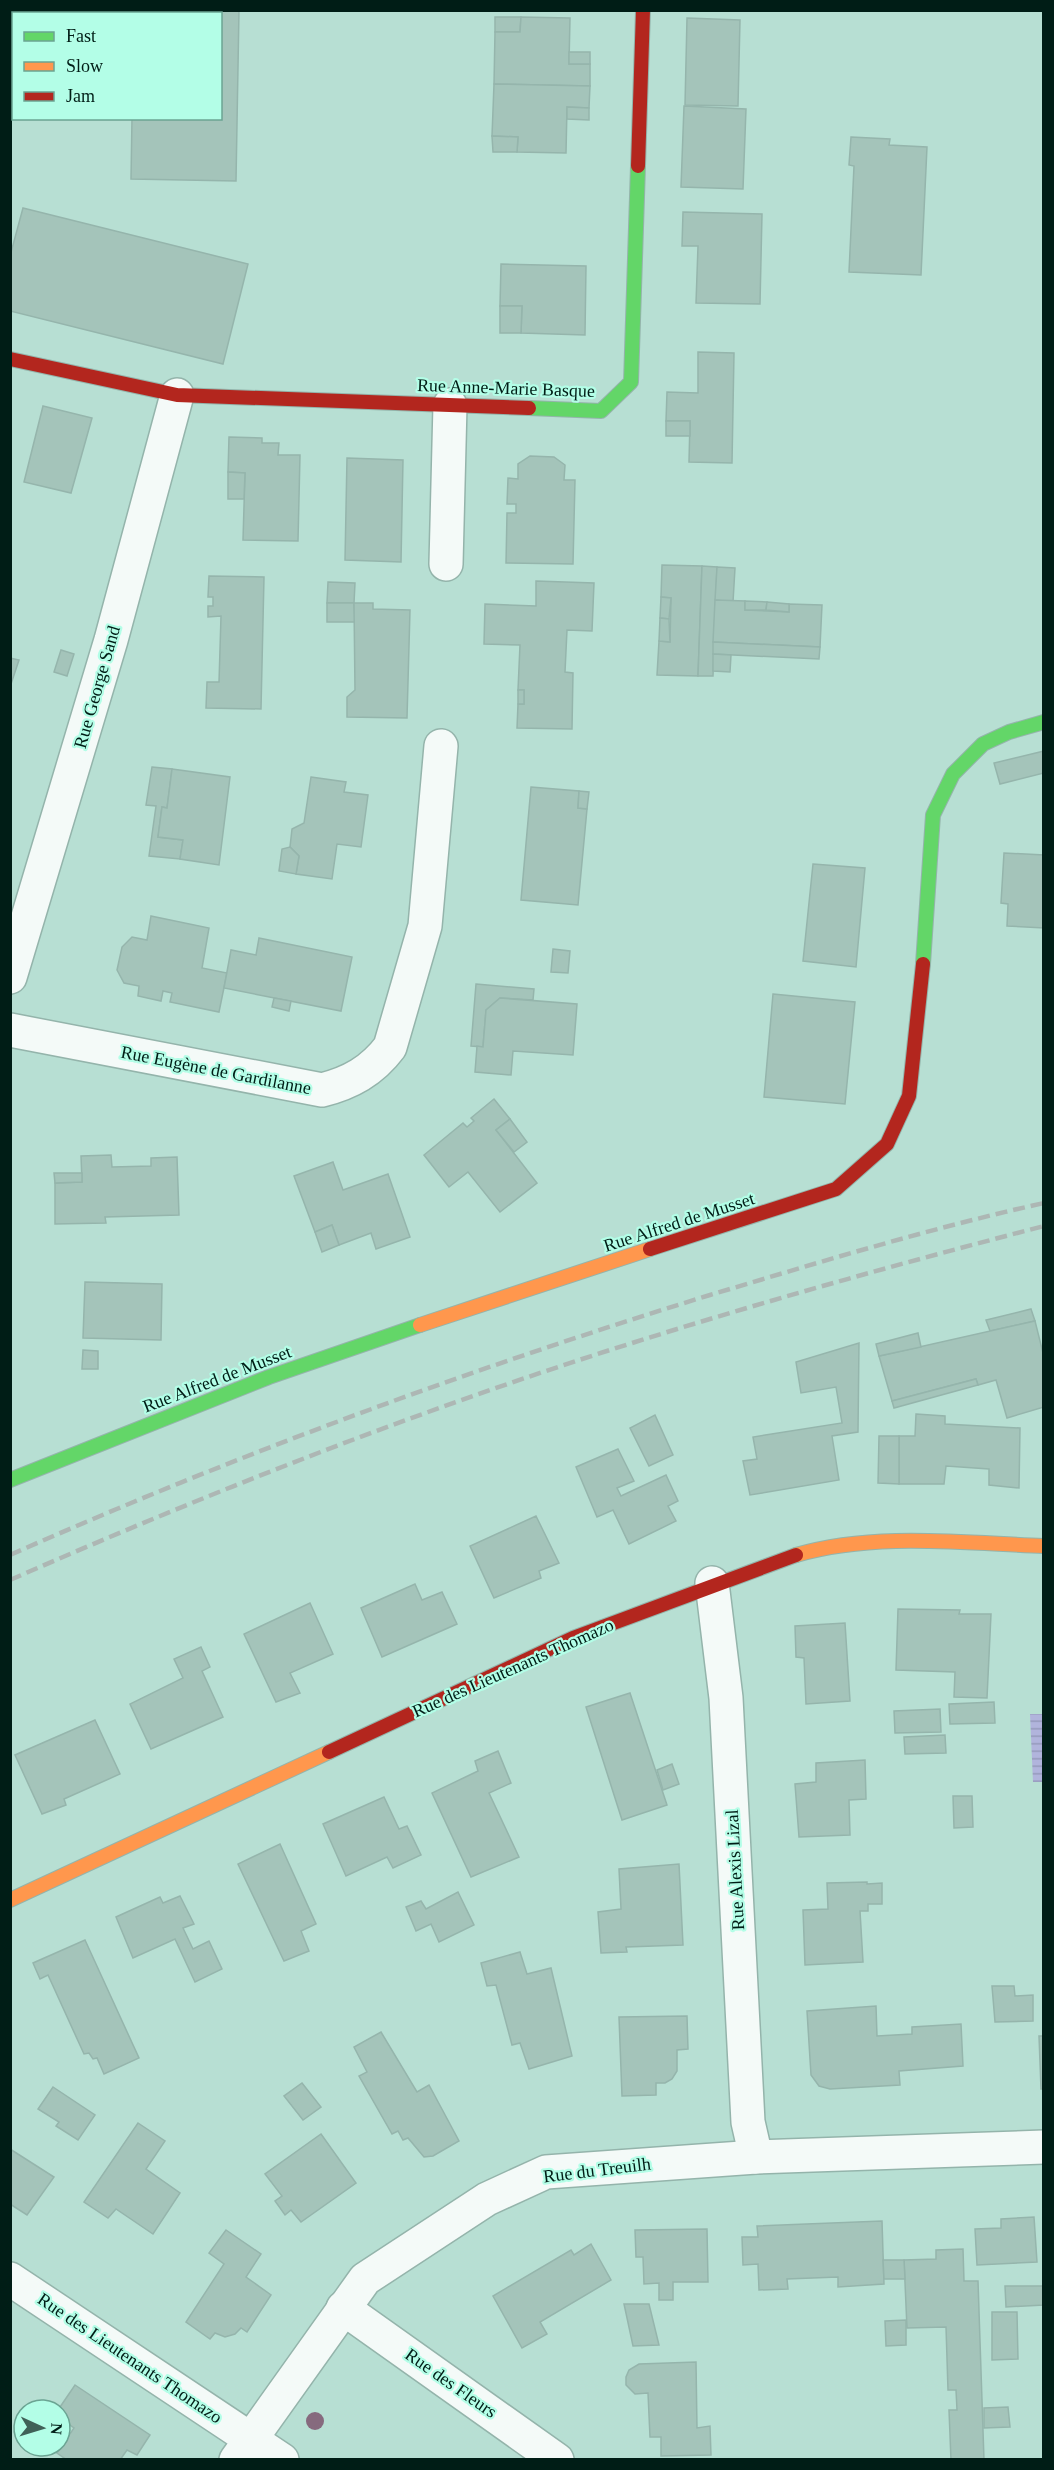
<svg xmlns="http://www.w3.org/2000/svg" width="1054" height="2470" font-family="'Times New Roman',serif">
	<style>
		.water { fill: url(#water-rules) }
		.building { fill: #a4c4ba; stroke: #95b5ac; stroke-width: 1.5 }
		.lines { fill: none; stroke-linecap: round; stroke-linejoin: round }
		.street-casing { stroke: #94b4ab; stroke-width: 36 }
		.fast-casing { stroke: #94b4ab; stroke-width: 16 }
		.slow-casing { stroke: #94b4ab; stroke-width: 16 }
		.jam-casing { stroke: #94b4ab; stroke-width: 16 }
		.street { stroke: #f4faf8; stroke-width: 33 }
		.fast { stroke: #63d668; stroke-width: 14 }
		.slow { stroke: #ff974d; stroke-width: 14 }
		.jam { stroke: #b3261e; stroke-width: 14 }
		.rail { stroke: #adb7b4; stroke-width: 4.5; stroke-dasharray: 12 6; stroke-linecap: butt }
		.tree { fill: #866a7e }
		.labels { text-anchor: middle; dominant-baseline: central; stroke-width: 4.5; stroke-linejoin: round; paint-order: stroke }
		.street-label { font-size: 18px; fill: #001d16; stroke: #b3fee7 }
	</style>
	<defs>
		<pattern id="water-rules" width="6" height="5" patternUnits="userSpaceOnUse" patternTransform="scale(1.5)"><rect width="6" height="5" fill="#b1b4dc"/><path d="M0 2.5h6" fill="none" stroke="#969abc"/></pattern>
	</defs>
	<rect width="100%" height="100%" fill="#b7dfd3"/>
	<polygon class="water" points="1030,1714 1043,1714 1043,1782 1033,1782"/>
	<g class="building">
		<polygon points="134,10 239,10 236,181 131,179 132,118 220,118 220,14 134,14"/>
		<polygon points="495,17 521,17 520,32 495,32"/>
		<polygon points="521,17 570,18 569,64 590,64 590,86 494,84 495,32 520,32"/>
		<polygon points="687,18 740,20 738,106 685,105"/>
		<rect x="569" y="52" width="21" height="12"/>
		<polygon points="494,84 590,86 589,108 567,107 566,153 517,152 518,137 492,136"/>
		<polygon points="684,106 746,109 743,189 681,187"/>
		<polygon points="567,107 589,108 589,120 567,119"/>
		<polygon points="492,136 518,137 517,152 493,152"/>
		<polygon points="851,137 890,139 889,145 927,147 921,275 849,272 854,166 849,165"/>
		<polygon points="23,208 248,264 223,364 10,311 10,256"/>
		<polygon points="683,212 762,214 760,304 696,303 698,246 682,246"/>
		<polygon points="501,264 586,266 585,335 521,333 522,306 500,306"/>
		<polygon points="500,306 522,306 521,333 500,333"/>
		<polygon points="698,352 734,353 732,463 689,462 690,421 666,421 667,392 698,393"/>
		<polygon points="43,406 92,418 71,493 24,482"/>
		<rect x="666" y="421" width="24" height="15"/>
		<polygon points="229,437 262,438 262,443 279,443 278,455 300,455 298,541 243,540 245,473 228,472"/>
		<polygon points="530,456 554,457 565,465 564,480 575,480 573,564 506,563 507,513 516,513 516,504 507,504 508,478 518,479 518,464"/>
		<polygon points="347,458 403,460 401,562 345,560"/>
		<polygon points="228,472 245,473 244,499 228,499"/>
		<polygon points="662,565 702,566 698,676 657,675 659,641 670,642 671,598 661,597"/>
		<polygon points="702,566 717,567 713,676 698,676"/>
		<polygon points="717,567 735,568 733,602 715,600"/>
		<polygon points="209,576 264,577 261,709 206,708 207,682 219,682 221,616 208,617 208,606 213,606 213,597 208,597"/>
		<polygon points="536,581 594,583 592,631 567,630 565,672 573,673 572,729 517,728 518,704 524,704 524,690 518,690 520,645 484,644 485,604 536,606"/>
		<polygon points="328,582 355,583 354,603 327,603"/>
		<polygon points="661,597 671,598 669,619 660,618"/>
		<polygon points="715,600 745,601 745,610 789,612 789,604 822,605 820,647 713,642"/>
		<polygon points="745,601 767,602 766,610 745,610"/>
		<polygon points="767,602 789,604 789,612 766,610"/>
		<polygon points="327,603 354,603 355,622 327,622"/>
		<polygon points="354,603 373,603 373,609 410,610 407,718 347,717 347,697 355,690"/>
		<polygon points="660,618 669,619 670,642 659,641"/>
		<polygon points="713,642 820,647 819,659 713,654"/>
		<polygon points="61,650 74,654 67,676 54,672"/>
		<polygon points="713,654 731,655 730,672 713,671"/>
		<polygon points="10,658 19,660 10,687"/>
		<rect x="518" y="690" width="6" height="14"/>
		<polygon points="1044,751 1044,773 1000,784 994,763"/>
		<polygon points="152,767 172,769 167,808 162,807 158,837 183,840 180,859 149,856 156,806 146,805"/>
		<polygon points="172,769 230,777 219,865 180,859 183,840 158,837 162,807 167,808"/>
		<polygon points="311,777 346,782 344,792 368,795 361,847 337,844 332,879 296,874 299,856 290,847 292,829 304,823"/>
		<polygon points="531,787 579,791 578,808 587,809 578,905 521,900"/>
		<polygon points="579,791 589,792 587,809 578,808"/>
		<polygon points="290,847 299,856 296,874 279,871 282,849"/>
		<polygon points="1004,853 1044,855 1044,928 1007,926 1008,904 1001,903"/>
		<polygon points="813,864 865,868 856,967 803,961"/>
		<polygon points="151,916 209,928 202,968 227,973 219,1012 170,1002 172,993 163,991 161,1001 138,996 139,986 124,983 117,970 122,947 132,937 147,940"/>
		<polygon points="259,938 352,957 341,1011 224,988 231,950 256,955"/>
		<polygon points="553,949 570,951 568,973 551,972"/>
		<polygon points="476,984 534,989 533,1000 500,998 486,1010 483,1047 471,1046"/>
		<polygon points="773,994 855,1002 845,1104 764,1097"/>
		<polygon points="274,998 291,1001 289,1011 272,1007"/>
		<polygon points="500,998 577,1004 573,1055 513,1051 511,1075 475,1072 477,1046 483,1047 486,1010"/>
		<polygon points="494,1099 510,1119 496,1130 537,1183 500,1212 468,1172 449,1187 424,1155 463,1123 467,1127 474,1121 471,1118"/>
		<polygon points="510,1119 527,1142 514,1152 496,1130"/>
		<polygon points="111,1155 112,1167 151,1166 151,1158 177,1157 179,1215 105,1217 106,1223 55,1224 55,1183 82,1182 81,1156"/>
		<polygon points="333,1162 343,1190 388,1174 410,1237 376,1249 371,1233 339,1245 332,1225 315,1232 294,1176"/>
		<polygon points="54,1173 82,1173 82,1182 55,1183"/>
		<polygon points="332,1225 339,1245 322,1252 315,1232"/>
		<polygon points="85,1282 162,1284 161,1340 83,1338"/>
		<polygon points="1031,1309 1035,1321 990,1331 986,1320"/>
		<polygon points="1035,1321 1043,1353 1044,1407 1007,1418 996,1380 978,1385 976,1379 892,1401 879,1356"/>
		<polygon points="918,1333 921,1347 879,1356 876,1344"/>
		<polygon points="859,1343 858,1432 832,1436 839,1480 750,1495 743,1461 757,1459 753,1437 842,1423 836,1387 801,1393 796,1362"/>
		<polygon points="83,1350 98,1351 98,1369 82,1369"/>
		<polygon points="976,1379 978,1385 894,1408 892,1401"/>
		<polygon points="916,1414 945,1416 945,1424 1020,1428 1019,1488 989,1485 989,1469 946,1466 944,1484 899,1484 899,1436 915,1436"/>
		<polygon points="655,1415 673,1455 649,1466 630,1428"/>
		<polygon points="879,1436 899,1436 899,1484 878,1483"/>
		<polygon points="618,1449 634,1481 617,1488 621,1496 666,1475 678,1501 668,1506 676,1521 629,1544 613,1510 597,1517 576,1467"/>
		<polygon points="536,1516 559,1563 539,1571 541,1578 494,1598 470,1546"/>
		<polygon points="415,1584 422,1600 442,1592 457,1624 382,1657 361,1608"/>
		<polygon points="310,1603 333,1654 290,1673 300,1693 276,1702 244,1634"/>
		<polygon points="898,1609 960,1610 959,1614 991,1614 987,1698 954,1697 955,1672 896,1670"/>
		<polygon points="845,1623 850,1701 806,1704 804,1658 796,1657 795,1626"/>
		<polygon points="201,1647 210,1667 202,1671 223,1717 151,1749 130,1704 183,1678 174,1659"/>
		<polygon points="630,1693 667,1805 622,1820 586,1707"/>
		<polygon points="994,1702 995,1723 950,1724 949,1704"/>
		<polygon points="940,1709 941,1732 895,1733 894,1711"/>
		<polygon points="95,1720 120,1774 64,1799 66,1805 42,1814 15,1755"/>
		<polygon points="945,1735 946,1753 905,1754 904,1737"/>
		<polygon points="498,1751 511,1783 489,1793 519,1857 471,1877 432,1793 478,1771 475,1761"/>
		<polygon points="865,1760 866,1799 849,1800 850,1835 799,1837 795,1784 816,1782 816,1763"/>
		<polygon points="672,1764 679,1784 663,1790 657,1770"/>
		<polygon points="953,1796 972,1796 973,1827 954,1828"/>
		<polygon points="384,1797 399,1829 407,1826 421,1855 393,1868 387,1857 346,1876 323,1824"/>
		<polygon points="280,1844 316,1924 301,1931 309,1951 284,1961 238,1864"/>
		<polygon points="679,1864 683,1945 626,1947 627,1952 601,1953 598,1912 621,1909 619,1869"/>
		<polygon points="867,1882 867,1884 882,1883 882,1904 868,1904 868,1911 860,1911 863,1962 805,1965 803,1910 828,1909 827,1883"/>
		<polygon points="458,1892 474,1925 439,1942 431,1924 416,1931 406,1907 421,1901 426,1909"/>
		<polygon points="180,1896 194,1924 183,1928 193,1949 209,1941 222,1969 195,1982 175,1939 133,1958 116,1917 160,1897 163,1903"/>
		<polygon points="85,1940 139,2058 104,2074 97,2058 93,2059 89,2053 84,2054 48,1975 40,1979 33,1963"/>
		<polygon points="520,1952 527,1974 551,1968 572,2056 529,2069 520,2043 512,2045 496,1985 487,1986 481,1963"/>
		<polygon points="992,1986 1014,1986 1015,1996 1033,1995 1033,2021 995,2022"/>
		<polygon points="876,2006 877,2036 912,2034 912,2027 961,2024 963,2066 899,2071 900,2085 830,2089 819,2086 811,2075 807,2011"/>
		<polygon points="687,2016 688,2049 677,2050 677,2071 672,2079 665,2083 656,2083 656,2095 622,2096 619,2017"/>
		<polygon points="381,2032 417,2092 429,2085 459,2141 433,2156 424,2157 408,2138 403,2140 398,2131 392,2134 359,2076 367,2072 354,2047"/>
		<polygon points="1039,2036 1044,2036 1044,2089 1041,2089"/>
		<polygon points="302,2083 321,2107 303,2120 284,2096"/>
		<polygon points="53,2087 95,2115 78,2140 56,2126 59,2122 38,2109"/>
		<polygon points="138,2123 165,2141 146,2169 180,2193 153,2234 116,2209 108,2218 84,2202"/>
		<polygon points="321,2134 356,2183 301,2222 291,2210 285,2215 275,2201 282,2196 265,2174"/>
		<polygon points="10,2149 54,2177 27,2215 10,2204"/>
		<polygon points="1034,2217 1037,2262 977,2265 975,2229 1001,2228 1001,2219"/>
		<polygon points="882,2221 884,2284 838,2287 838,2277 787,2279 788,2289 759,2290 758,2264 743,2265 742,2237 758,2237 757,2226"/>
		<polygon points="707,2229 708,2282 673,2282 673,2300 659,2300 659,2283 644,2284 643,2257 636,2257 635,2230"/>
		<polygon points="226,2230 261,2254 246,2277 271,2295 247,2332 241,2328 235,2334 225,2337 215,2333 210,2339 186,2322 224,2264 209,2253"/>
		<polygon points="591,2244 611,2280 540,2322 547,2334 522,2348 493,2296 571,2250 574,2255"/>
		<polygon points="963,2249 964,2281 978,2281 984,2460 951,2460 949,2410 957,2410 956,2390 948,2390 946,2327 907,2328 904,2260 936,2259 936,2250"/>
		<polygon points="883,2260 904,2260 905,2279 884,2279"/>
		<polygon points="1005,2286 1044,2286 1044,2305 1006,2307"/>
		<polygon points="624,2304 649,2304 659,2345 633,2346"/>
		<polygon points="992,2312 1017,2312 1018,2359 992,2360"/>
		<polygon points="906,2320 906,2345 886,2346 885,2321"/>
		<polygon points="696,2362 697,2428 710,2426 711,2455 661,2456 661,2437 650,2437 648,2393 635,2394 626,2385 626,2377 629,2370 639,2364"/>
		<polygon points="75,2385 150,2435 137,2455 127,2450 120,2460 67,2460 57,2453 74,2428 60,2418 58,2410"/>
		<polygon points="1008,2407 1010,2427 984,2428 984,2408"/>
	</g>
	<g class="lines">
		<defs>
			<g id="street">
				<polyline points="446,564 450,405"/>
				<polyline points="10,977 111,640 177,395"/>
				<path d="M10 1030 322 1090C350 1083 372 1071 390 1047L425 926 441 746"/>
				<polyline points="712,1583 726,1698 748,2122 756,2157"/>
				<polyline points="10,2279 282,2460"/>
				<polyline points="343,2308 557,2460"/>
				<polyline points="236,2460 365,2279 487,2199 546,2172 756,2157 1044,2147"/>
			</g>
			<g id="fast">
				<polyline points="529,408 601,411 631,382 638,166"/>
				<polyline points="923,964 933,815 953,774 983,744 1009,732 1044,722"/>
				<polyline points="10,1480 269,1377 420,1325"/>
			</g>
			<g id="slow">
				<polyline points="420,1325 650,1249"/>
				<path d="M796 1555C875 1532 963 1543 1044 1546"/>
				<polyline points="10,1900 329,1752"/>
			</g>
			<g id="jam">
				<polyline points="638,166 643,10"/>
				<polyline points="10,359 177,395 529,408"/>
				<polyline points="650,1249 836,1189 887,1144 909,1096 923,964"/>
				<polyline points="329,1752 573,1638 796,1555"/>
			</g>
		</defs>
		<use href="#street" class="street-casing"/>
		<use href="#fast" class="fast-casing"/>
		<use href="#slow" class="slow-casing"/>
		<use href="#jam" class="jam-casing"/>
		<use href="#street" class="street"/>
		<use href="#fast" class="fast"/>
		<use href="#slow" class="slow"/>
		<use href="#jam" class="jam"/>
		<g class="rail">
			<path d="M10 1555C238 1454 473 1368 710 1295 820 1262 931 1228 1044 1203"/>
			<path d="M10 1580C206 1494 407 1415 610 1350 754 1304 898 1264 1044 1226"/>
		</g>
	</g>
	<circle class="tree" cx="315" cy="2421" r="9"/>
	<g class="labels">
		<g class="street-label">
			<text transform="translate(506 388) rotate(2)">Rue Anne-Marie Basque</text>
			<text transform="translate(97 687) rotate(-74)">Rue George Sand</text>
			<text transform="translate(216 1070) rotate(11)">Rue Eugène de Gardilanne</text>
			<text transform="translate(679 1222) rotate(-18)">Rue Alfred de Musset</text>
			<text transform="translate(217 1379) rotate(-21)">Rue Alfred de Musset</text>
			<text transform="translate(513 1668) rotate(-24)">Rue des Lieutenants Thomazo</text>
			<text transform="translate(735 1870) rotate(-93)">Rue Alexis Lizal</text>
			<text transform="translate(597 2170) rotate(-7)">Rue du Treuilh</text>
			<text transform="translate(130 2358) rotate(34)">Rue des Lieutenants Thomazo</text>
			<text transform="translate(451 2383) rotate(35)">Rue des Fleurs</text>
		</g>
	</g>
	<rect width="1054" height="2470" fill="none" stroke="#001d16" stroke-width="24"/>
	<rect x="12" y="12" width="210" height="108" fill="#b3fee7" stroke="#6ba493" stroke-width="1.5"/>
	<rect x="24" y="32" width="30" height="9" fill="#63d668" stroke="#6ba493" stroke-width="1.5"/>
	<text x="66" y="42" font-size="18" fill="#001d16">Fast</text>
	<rect x="24" y="62" width="30" height="9" fill="#ff974d" stroke="#6ba493" stroke-width="1.5"/>
	<text x="66" y="72" font-size="18" fill="#001d16">Slow</text>
	<rect x="24" y="92" width="30" height="9" fill="#b3261e" stroke="#6ba493" stroke-width="1.5"/>
	<text x="66" y="102" font-size="18" fill="#001d16">Jam</text>
	<g transform="translate(42 2428) rotate(94)"><circle r="28" fill="#b3fee7" stroke="#6ba493" stroke-width="1.5"/>
	<path d="M0-4.5L10 22L0 15L-10 22Z" fill="#406158"/>
	<text y="-9" font-size="16" font-weight="bold" text-anchor="middle" fill="#001d16">N</text>
	</g>
</svg>
